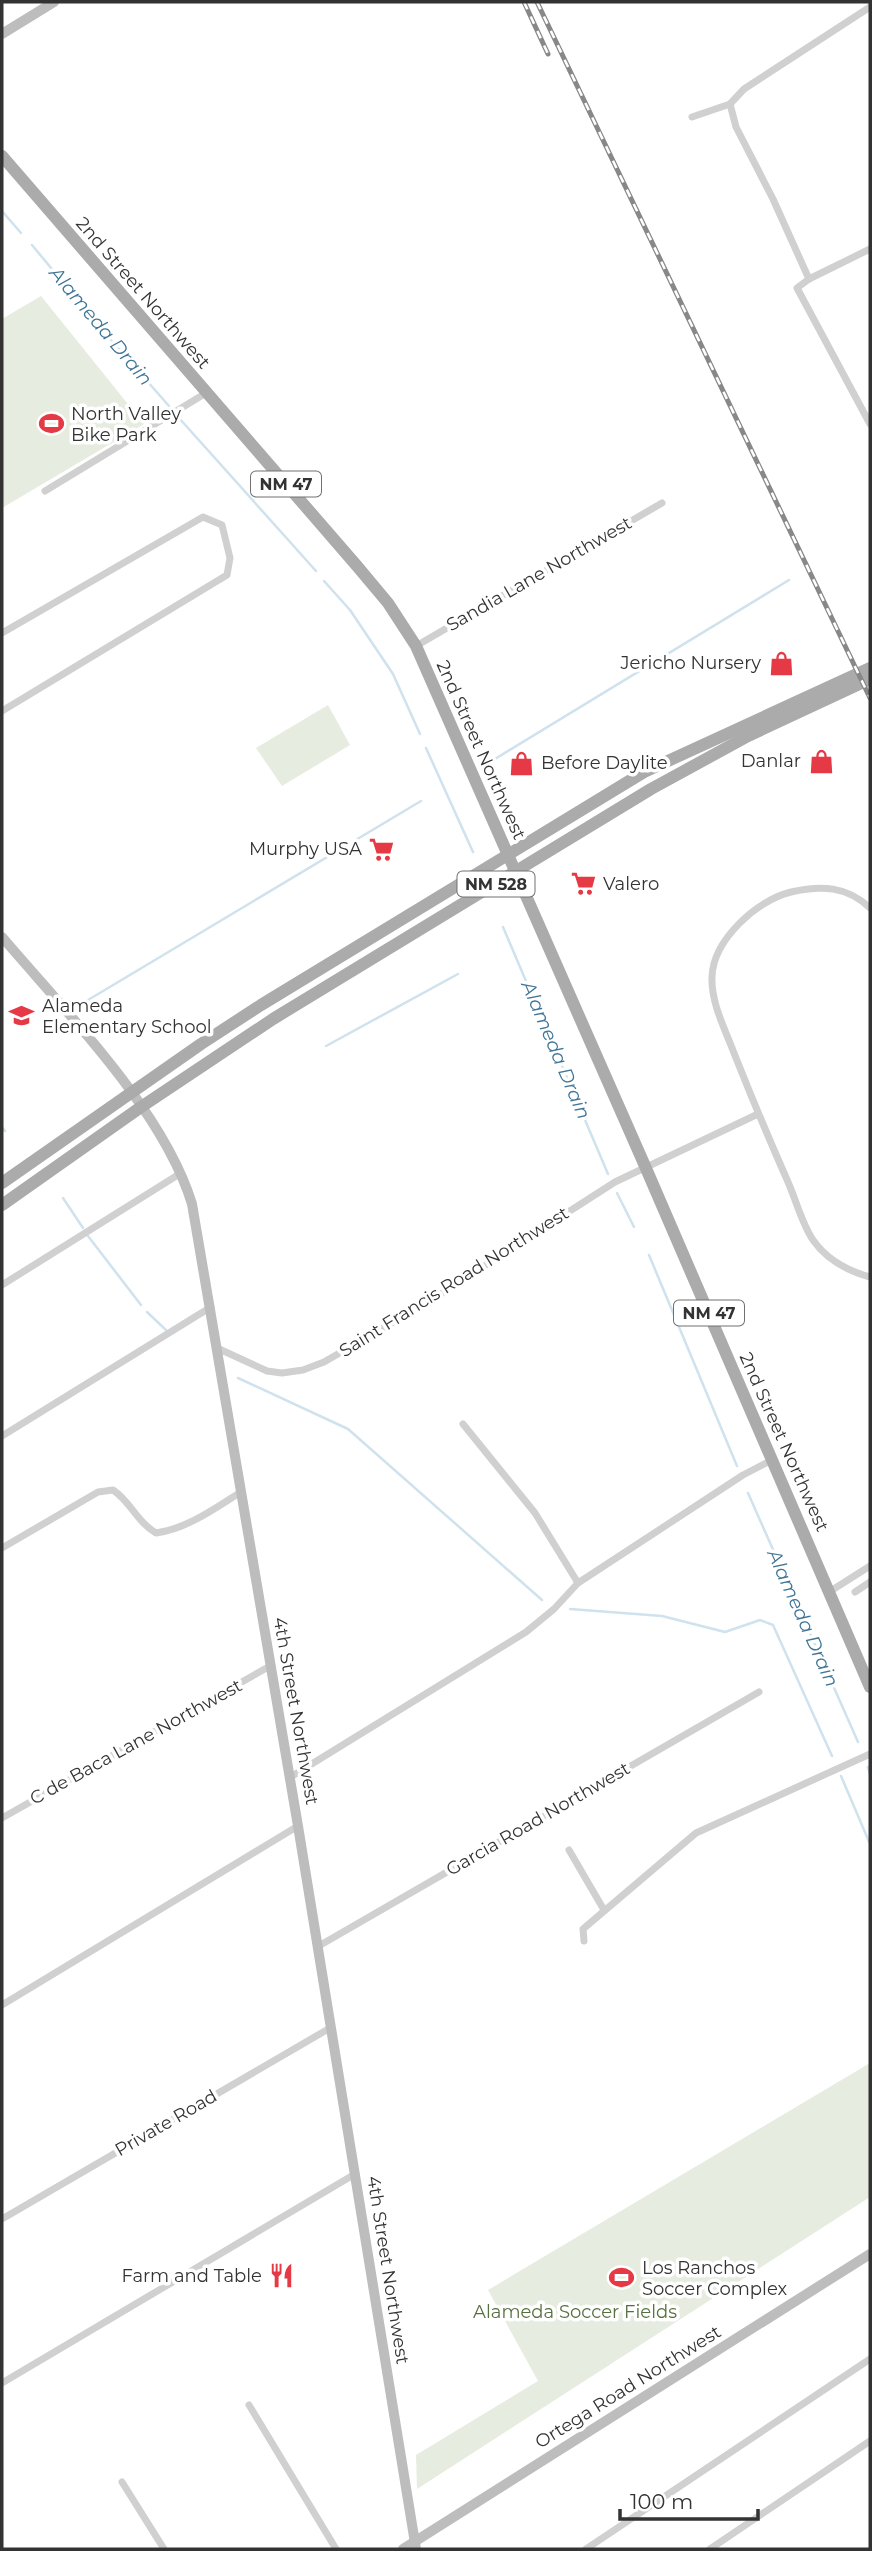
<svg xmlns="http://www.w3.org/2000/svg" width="872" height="2551" font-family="Montserrat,sans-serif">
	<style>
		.green { fill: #e6ecdf }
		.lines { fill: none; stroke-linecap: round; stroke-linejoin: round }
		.stream { stroke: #cfe2ee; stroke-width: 2.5 }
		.street { stroke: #d0d0d0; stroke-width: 7 }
		.secondary { stroke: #bdbdbd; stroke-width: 10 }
		.primary { stroke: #ababab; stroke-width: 12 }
		.rail-casing { stroke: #888; stroke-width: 5 }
		.rail { stroke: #fff; stroke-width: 2.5; stroke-dasharray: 8; stroke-linecap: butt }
		.labels { text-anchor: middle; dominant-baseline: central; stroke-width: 7; stroke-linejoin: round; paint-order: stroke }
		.shield { fill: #fff; stroke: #707070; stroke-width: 2 }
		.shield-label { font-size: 16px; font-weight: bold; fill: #333 }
		.street-label { font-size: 18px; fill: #333; stroke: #fff }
		.poi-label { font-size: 18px; fill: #333; stroke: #fff; text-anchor: start }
		.park-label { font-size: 18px; fill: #56703f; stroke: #fff }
		.water-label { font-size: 19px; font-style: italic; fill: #3f7597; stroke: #fff }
	</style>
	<rect width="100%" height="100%" fill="#fff"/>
	<g class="green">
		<polygon points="41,296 144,424 2,508 2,319"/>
		<polygon points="328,705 350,745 282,786 256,748"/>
		<polygon points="870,2063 870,2197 417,2489 416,2455 538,2381 488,2290"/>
	</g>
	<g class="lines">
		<g class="stream">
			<polyline points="2,211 21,233"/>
			<polyline points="32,245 104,332 169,406"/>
			<polyline points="179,418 316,571"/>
			<polyline points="324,581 350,610 393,674 420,734"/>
			<polyline points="426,748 473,852"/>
			<polyline points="490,762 789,580"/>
			<polyline points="503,927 608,1174"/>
			<polyline points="78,1006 421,801"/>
			<polyline points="326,1046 458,974"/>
			<polyline points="2,1127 5,1131"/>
			<polyline points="617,1193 634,1227"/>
			<polyline points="63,1198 83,1228"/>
			<polyline points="88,1236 141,1305"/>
			<polyline points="649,1255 737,1466"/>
			<polyline points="147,1312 166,1330"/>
			<polyline points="238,1378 348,1429 542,1600"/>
			<polyline points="748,1493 858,1742"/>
			<polyline points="570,1609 662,1616 725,1632 760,1620 773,1625 832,1756"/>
			<polyline points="868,1767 870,1775"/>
			<polyline points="841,1776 870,1844"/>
		</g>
		<g class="street">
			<polyline points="692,117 730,104"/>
			<polyline points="870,249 809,279 797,288 870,424"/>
			<polyline points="809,279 773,199 736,127 730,104 744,89 870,7"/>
			<polyline points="45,491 206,393"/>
			<polyline points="2,633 203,517 222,525 230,558 227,575 2,711"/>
			<polyline points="416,646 662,503"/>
			<path d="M870 908C847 886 821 885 791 892 757 900 713 940 712 977 711 1003 725 1029 734 1053 751 1096 769 1139 788 1182 796 1200 802 1224 813 1240 827 1260 848 1271 870 1277"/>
			<polyline points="2,1285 181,1173"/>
			<polyline points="217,1348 267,1371 282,1373 303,1370 324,1362 433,1299 615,1182 758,1114"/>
			<polyline points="463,1424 535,1513 578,1583"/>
			<polyline points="2,1436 211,1307"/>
			<path d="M2 1548 98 1492 113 1490C131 1502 137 1522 156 1533 187 1529 215 1508 241 1492"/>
			<polyline points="829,1592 870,1566"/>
			<polyline points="855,1592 870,1582"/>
			<polyline points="289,1778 526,1632 554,1609 578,1583 743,1475 772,1460"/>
			<polyline points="2,1818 270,1666"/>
			<polyline points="569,1850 604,1910"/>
			<polyline points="584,1941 583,1929 696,1833 870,1754"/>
			<polyline points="317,1947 759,1692"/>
			<polyline points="2,2005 298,1826"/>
			<polyline points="2,2219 330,2028"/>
			<polyline points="2,2383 355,2174"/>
			<polyline points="249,2405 336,2549"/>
			<polyline points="122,2482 164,2549"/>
			<polyline points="586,2549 870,2359"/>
			<polyline points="710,2549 870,2441"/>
		</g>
		<g class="secondary">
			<polyline points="2,34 54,2"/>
			<path d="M2 937C65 1011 164 1111 192 1204L298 1826 416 2549"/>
			<polyline points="403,2549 870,2254"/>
		</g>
		<g class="primary">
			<polyline points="2,156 357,566 388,603 416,646 645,1166 870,1687"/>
			<polyline points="2,1183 201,1044 261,1005 644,772 870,668"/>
			<polyline points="2,1205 141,1107 273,1019 651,789 748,736 870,679"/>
		</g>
		<defs>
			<g id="rail">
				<polyline points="524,2 548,54"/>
				<polyline points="537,2 870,698"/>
			</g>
		</defs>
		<use href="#rail" class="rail-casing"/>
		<use href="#rail" class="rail"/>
	</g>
	<defs>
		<symbol id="stadium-bare" viewBox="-9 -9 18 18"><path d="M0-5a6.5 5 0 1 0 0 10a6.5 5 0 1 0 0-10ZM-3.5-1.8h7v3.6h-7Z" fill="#e63946" stroke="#fff" stroke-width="2.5" paint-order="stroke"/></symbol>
		<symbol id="shop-bare" viewBox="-9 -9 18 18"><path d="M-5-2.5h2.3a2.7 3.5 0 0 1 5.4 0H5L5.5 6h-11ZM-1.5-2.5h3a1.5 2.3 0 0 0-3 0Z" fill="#e63946" stroke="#fff" stroke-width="2.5" paint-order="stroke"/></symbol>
		<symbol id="supermarket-bare" viewBox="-9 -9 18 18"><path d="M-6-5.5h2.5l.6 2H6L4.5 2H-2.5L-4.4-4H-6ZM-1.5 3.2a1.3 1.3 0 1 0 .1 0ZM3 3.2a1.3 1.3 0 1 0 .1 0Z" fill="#e63946" stroke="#fff" stroke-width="2.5" paint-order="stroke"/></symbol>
		<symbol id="school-bare" viewBox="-9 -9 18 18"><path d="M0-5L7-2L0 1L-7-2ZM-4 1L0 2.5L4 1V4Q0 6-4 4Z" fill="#e63946" stroke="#fff" stroke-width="2.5" paint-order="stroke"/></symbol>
		<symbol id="restaurant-bare" viewBox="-9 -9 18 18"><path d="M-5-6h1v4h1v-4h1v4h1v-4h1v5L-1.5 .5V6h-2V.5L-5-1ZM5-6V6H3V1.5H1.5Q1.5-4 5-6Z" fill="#e63946" stroke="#fff" stroke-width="2.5" paint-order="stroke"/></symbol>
	</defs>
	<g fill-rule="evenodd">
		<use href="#stadium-bare" x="34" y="406" width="35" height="35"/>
		<use href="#shop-bare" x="764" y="646" width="35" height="35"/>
		<use href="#shop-bare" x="804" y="744" width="35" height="35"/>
		<use href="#shop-bare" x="504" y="746" width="35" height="35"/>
		<use href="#supermarket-bare" x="364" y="832" width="35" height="35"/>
		<use href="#supermarket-bare" x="566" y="866" width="35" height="35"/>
		<use href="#school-bare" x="4" y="998" width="35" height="35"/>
		<use href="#restaurant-bare" x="264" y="2258" width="35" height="35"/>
		<use href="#stadium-bare" x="604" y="2260" width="35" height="35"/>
	</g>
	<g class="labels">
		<g class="shield">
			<rect x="251" y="471.5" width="70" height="25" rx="5"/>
			<rect x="457.5" y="871.5" width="77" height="25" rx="5"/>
			<rect x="674" y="1300.5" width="70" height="25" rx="5"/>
		</g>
		<g class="shield-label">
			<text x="286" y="484">NM 47</text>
			<text x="496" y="884">NM 528</text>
			<text x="709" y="1313">NM 47</text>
		</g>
		<g class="street-label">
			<text transform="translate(143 293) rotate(49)">2nd Street Northwest</text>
			<text transform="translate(539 574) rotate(-30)">Sandia Lane Northwest</text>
			<text transform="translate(481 750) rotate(66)">2nd Street Northwest</text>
			<text transform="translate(454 1282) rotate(-32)">Saint Francis Road Northwest</text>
			<text transform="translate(784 1442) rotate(66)">2nd Street Northwest</text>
			<text transform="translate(296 1711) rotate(80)">4th Street Northwest</text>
			<text transform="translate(136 1742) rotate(-29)">C de Baca Lane Northwest</text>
			<text transform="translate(538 1819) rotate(-30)">Garcia Road Northwest</text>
			<text transform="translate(166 2123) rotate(-30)">Private Road</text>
			<text transform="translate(388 2270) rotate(81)">4th Street Northwest</text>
			<text transform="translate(628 2387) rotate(-32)">Ortega Road Northwest</text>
		</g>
		<g class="poi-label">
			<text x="71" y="414">North Valley<tspan x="71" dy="21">Bike Park</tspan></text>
			<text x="761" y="663" text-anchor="end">Jericho Nursery</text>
			<text x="801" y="761" text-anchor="end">Danlar</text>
			<text x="541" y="763">Before Daylite</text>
			<text x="362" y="849" text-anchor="end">Murphy USA</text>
			<text x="603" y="884">Valero</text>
			<text x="42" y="1006">Alameda<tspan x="42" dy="21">Elementary School</tspan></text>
			<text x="642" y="2268">Los Ranchos<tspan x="642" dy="21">Soccer Complex</tspan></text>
			<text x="262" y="2276" text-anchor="end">Farm and Table</text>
		</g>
		<g class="park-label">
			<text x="575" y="2312">Alameda Soccer Fields</text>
		</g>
		<g class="water-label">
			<text transform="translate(101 326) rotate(50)">Alameda Drain</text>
			<text transform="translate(556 1050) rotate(67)">Alameda Drain</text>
			<text transform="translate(803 1618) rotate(66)">Alameda Drain</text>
		</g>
	</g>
	<rect width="872" height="2551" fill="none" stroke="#333333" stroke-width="7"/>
	<path d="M620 2509v10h138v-10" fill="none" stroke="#333333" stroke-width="3.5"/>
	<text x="630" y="2509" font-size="21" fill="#333333" stroke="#ffffff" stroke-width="5" paint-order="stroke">100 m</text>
</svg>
